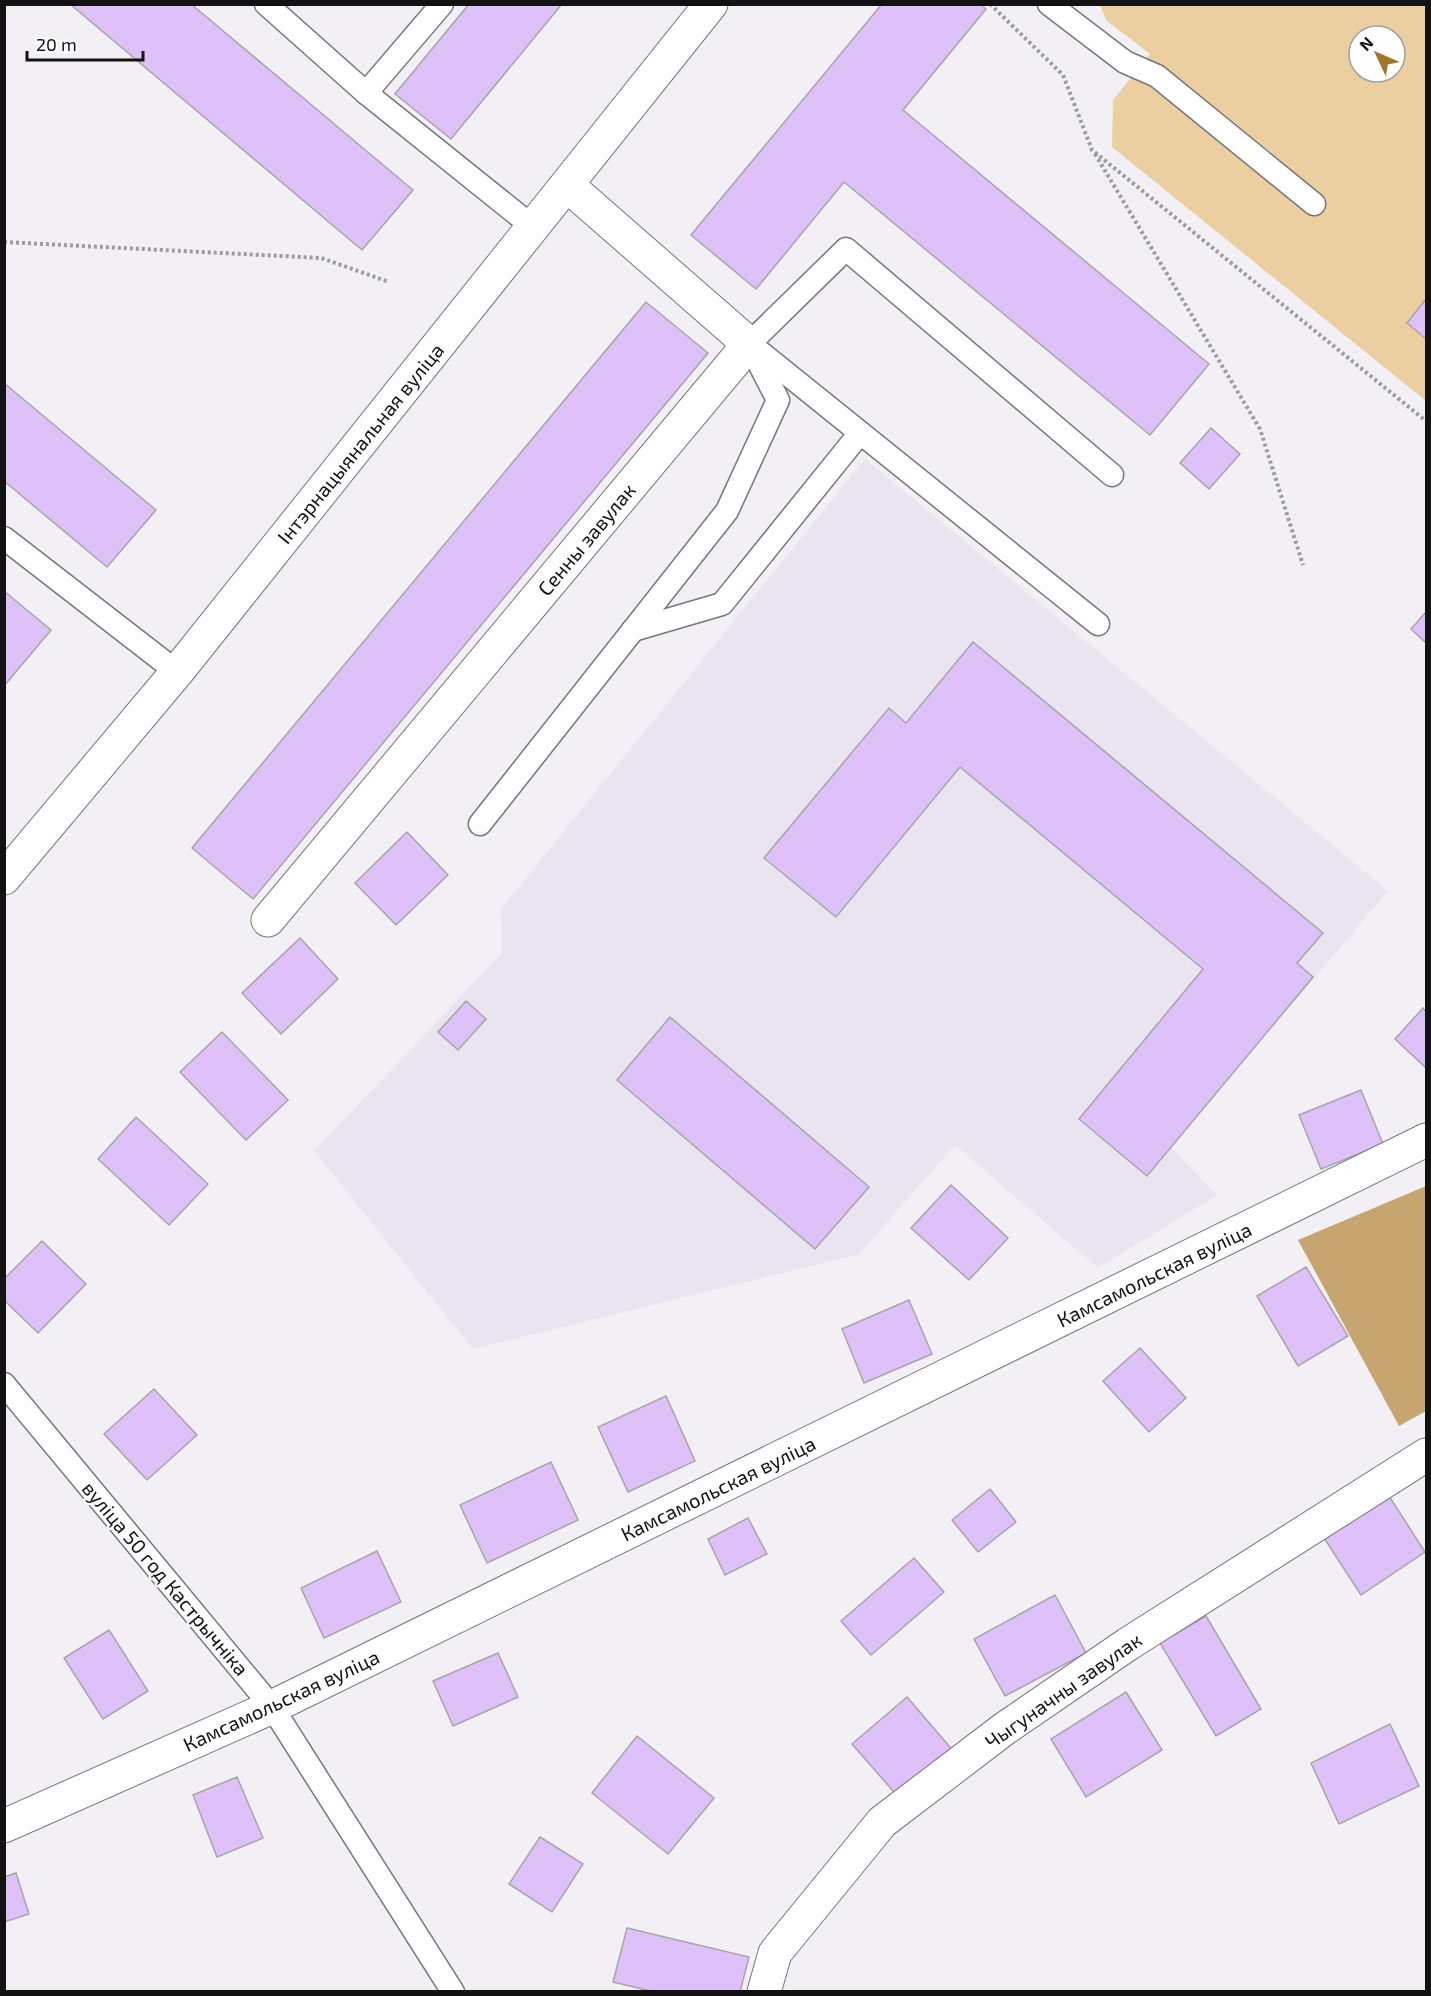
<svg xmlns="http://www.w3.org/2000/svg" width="1431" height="1996" font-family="'Exo 2',sans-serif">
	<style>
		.built { fill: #e9e4ef }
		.green { fill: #ebcfa1; fill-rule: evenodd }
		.forest { fill: #c7a56f }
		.building { fill: #ddc1f8; stroke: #a7a5a9; stroke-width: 1.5 }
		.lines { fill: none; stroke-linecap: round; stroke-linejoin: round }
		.lane-casing { stroke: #777679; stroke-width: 25 }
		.street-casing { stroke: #777679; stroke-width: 35 }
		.secondary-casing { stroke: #777679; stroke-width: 35 }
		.path { stroke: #9c9b9e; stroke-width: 4; stroke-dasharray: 3 3; stroke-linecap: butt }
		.lane { stroke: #fff; stroke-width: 22 }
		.street { stroke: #fff; stroke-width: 33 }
		.secondary { stroke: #fff; stroke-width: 33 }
		.labels { text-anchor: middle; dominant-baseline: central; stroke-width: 4.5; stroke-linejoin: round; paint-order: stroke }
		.street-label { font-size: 20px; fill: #121213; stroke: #fffeff }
	</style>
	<rect width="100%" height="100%" fill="#f2f0f4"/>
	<polygon class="built" points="865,459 1388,891 1171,1148 1217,1195 1098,1268 955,1145 859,1254 473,1349 314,1151 502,953 501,909"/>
	<path class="green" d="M1100 5H1426V401L1112 147 1113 100 1150 54 1106 20ZM1359 36H1395V72H1359Z"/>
	<polygon class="forest" points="1426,1186 1426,1411 1399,1426 1298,1240"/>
	<g class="building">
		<polygon points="70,4 191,4 413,190 362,250"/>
		<polygon points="469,4 562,4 451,139 395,94"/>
		<polygon points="882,4 980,4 986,9 903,110 1209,364 1150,435 844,182 756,289 691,235"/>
		<polygon points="1426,299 1426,339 1407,323"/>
		<polygon points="646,302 708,353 253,899 192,848"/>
		<polygon points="4,383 156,510 107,567 4,481"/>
		<polygon points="1211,428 1240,454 1209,489 1180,463"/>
		<polygon points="4,591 51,630 4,686"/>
		<polygon points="1426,612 1426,643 1411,629"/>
		<polygon points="973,642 1323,933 1297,963 1313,977 1147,1176 1079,1119 1203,969 960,767 836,917 764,858 889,708 906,723"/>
		<polygon points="407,832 448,875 396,925 355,883"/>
		<polygon points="300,938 338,979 281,1034 242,993"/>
		<polygon points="466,1001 486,1019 458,1050 438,1032"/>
		<polygon points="1423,1008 1426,1012 1426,1068 1395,1039"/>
		<polygon points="670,1017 869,1187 815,1249 617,1080"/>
		<polygon points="222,1032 288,1100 246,1140 180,1072"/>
		<polygon points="1361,1090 1383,1144 1321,1169 1299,1115"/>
		<polygon points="136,1117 208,1184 169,1225 98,1159"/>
		<polygon points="951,1185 1008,1238 969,1280 911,1228"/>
		<polygon points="42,1241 86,1284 38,1333 4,1300 4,1279"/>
		<polygon points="1306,1267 1348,1336 1298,1366 1257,1296"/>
		<polygon points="909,1300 932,1354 864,1383 842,1329"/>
		<polygon points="1140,1348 1186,1398 1149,1432 1103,1381"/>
		<polygon points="154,1389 197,1435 147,1480 104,1434"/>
		<polygon points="666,1396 695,1461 628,1492 598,1427"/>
		<polygon points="551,1462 578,1520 487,1563 460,1505"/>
		<polygon points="990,1489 1016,1522 978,1552 952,1520"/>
		<polygon points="1389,1496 1425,1552 1361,1595 1324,1538"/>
		<polygon points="748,1518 767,1554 725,1575 708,1539"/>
		<polygon points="377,1551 401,1602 324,1638 301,1588"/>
		<polygon points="914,1558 944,1592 871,1655 841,1621"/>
		<polygon points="1055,1595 1086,1653 1005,1696 974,1639"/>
		<polygon points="1206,1616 1261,1709 1216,1736 1160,1643"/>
		<polygon points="109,1630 148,1691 103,1719 64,1658"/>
		<polygon points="498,1653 518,1697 453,1726 433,1681"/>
		<polygon points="1126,1692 1162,1750 1086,1797 1051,1739"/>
		<polygon points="907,1697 955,1753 901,1800 852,1744"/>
		<polygon points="1390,1724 1419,1786 1339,1824 1311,1763"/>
		<polygon points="637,1736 714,1798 668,1854 592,1793"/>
		<polygon points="237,1777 263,1838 217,1857 193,1795"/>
		<polygon points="540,1837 583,1864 552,1912 509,1884"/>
		<polygon points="16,1873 29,1914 4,1922 4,1877"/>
		<polygon points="627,1928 749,1957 740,1992 654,1992 613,1982"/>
	</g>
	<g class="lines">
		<defs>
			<g id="lane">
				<polyline points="266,4 366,93 533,227"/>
				<polyline points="1049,4 1125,62 1157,76 1314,204"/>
				<polyline points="366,93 442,4"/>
				<polyline points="749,344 846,249 1112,475"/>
				<polyline points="755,348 1098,624"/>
				<polyline points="4,538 177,672"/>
				<polyline points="633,630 722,604 860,433"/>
				<polyline points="480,824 727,511 778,400 749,344"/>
				<polyline points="4,1384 272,1707 453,1992"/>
			</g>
			<g id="street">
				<polyline points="268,920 749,344 567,185"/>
				<polyline points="4,1826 272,1707 1426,1140"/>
				<polyline points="764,1992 775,1953 882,1822 1004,1729 1128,1644 1426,1455"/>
			</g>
			<polyline id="secondary" points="4,878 177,672 711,4"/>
		</defs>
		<use href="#lane" class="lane-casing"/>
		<use href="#street" class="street-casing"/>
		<use href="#secondary" class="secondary-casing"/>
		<g class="path">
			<polyline points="990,4 1063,75 1092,150 1426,421"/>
			<polyline points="1095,154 1260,429 1303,565"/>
			<polyline points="4,242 321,258 389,282"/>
		</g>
		<use href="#lane" class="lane"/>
		<use href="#street" class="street"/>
		<use href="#secondary" class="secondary"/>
	</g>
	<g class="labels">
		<g class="street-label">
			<text transform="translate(360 443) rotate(-51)">Інтэрнацыянальная вуліца</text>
			<text transform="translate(586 539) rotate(-50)">Сенны завулак</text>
			<text transform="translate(1154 1274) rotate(-26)">Камсамольская вуліца</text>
			<text transform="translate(718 1488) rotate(-26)">Камсамольская вуліца</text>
			<text transform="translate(166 1578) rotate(50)">вуліца 50 год Кастрычніка</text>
			<text transform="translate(1063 1690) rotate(-35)">Чыгуначны завулак</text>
			<text transform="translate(281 1700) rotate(-25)">Камсамольская вуліца</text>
		</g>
	</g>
	<rect width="1431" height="1996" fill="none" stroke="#121213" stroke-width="12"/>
	<g transform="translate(1377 54) rotate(314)"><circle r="28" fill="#fffeff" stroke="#a0a0a1" stroke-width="1.5"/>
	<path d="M0-4.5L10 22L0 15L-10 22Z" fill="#a17626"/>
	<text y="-9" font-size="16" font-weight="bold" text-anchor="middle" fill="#121213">N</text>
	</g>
	<path d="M27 51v9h116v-9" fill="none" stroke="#121213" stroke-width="3"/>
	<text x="36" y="51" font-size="18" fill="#121213" stroke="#fffeff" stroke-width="4.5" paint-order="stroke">20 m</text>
</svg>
